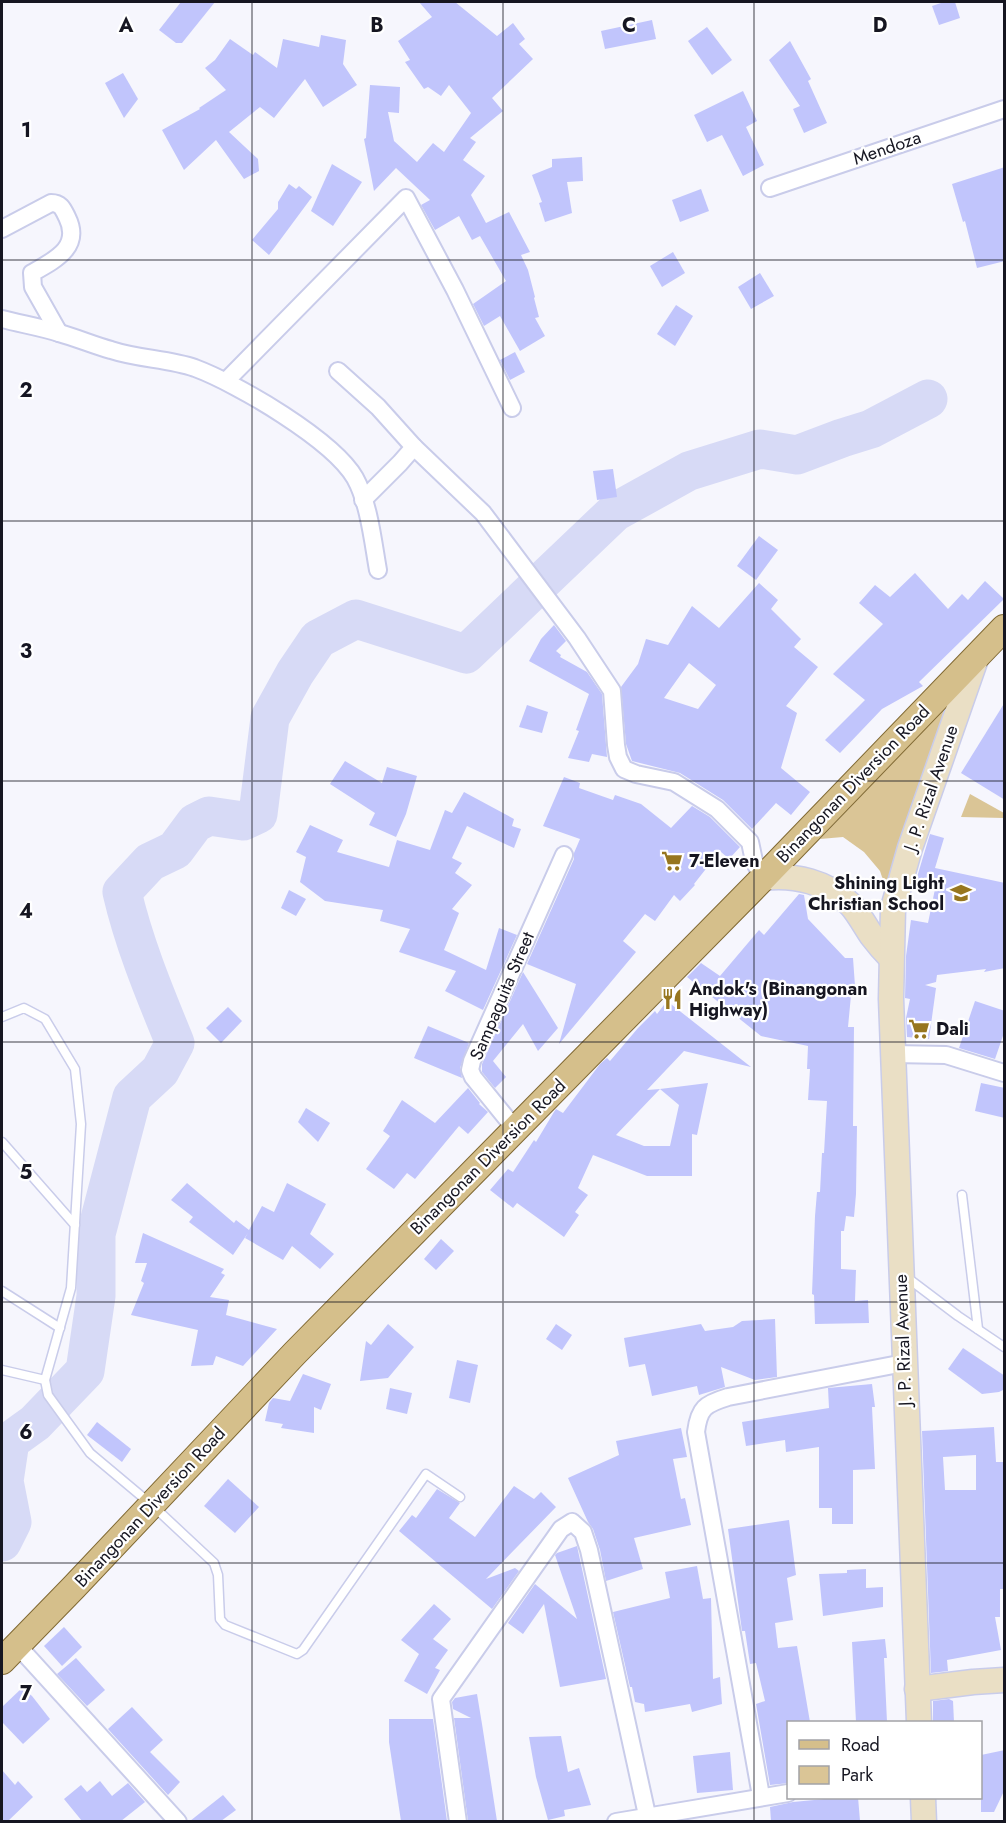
<svg xmlns="http://www.w3.org/2000/svg" width="1006" height="1823" font-family="Jost,sans-serif">
	<style>
		.green { fill: #dac596 }
		.lines { fill: none; stroke-linecap: round; stroke-linejoin: round }
		.river { stroke: #d7daf6; stroke-width: 39 }
		.building { fill: #c1c5fc; fill-rule: evenodd }
		.lane-casing { stroke: #c9ccea; stroke-width: 11 }
		.street-casing { stroke: #c9ccea; stroke-width: 20 }
		.secondary-casing { stroke: #c9ccea; stroke-width: 27 }
		.primary-casing { stroke: #806933; stroke-width: 28 }
		.lane { stroke: #fff; stroke-width: 8 }
		.street { stroke: #fff; stroke-width: 16 }
		.secondary { stroke: #eadfc5; stroke-width: 24 }
		.primary { stroke: #d5bf8b; stroke-width: 26 }
		.grid { fill: none; stroke: #161621; stroke-width: 1.5; stroke-opacity: 0.55 }
		.labels { text-anchor: middle; dominant-baseline: central; stroke-width: 4.5; stroke-linejoin: round; paint-order: stroke }
		.street-label { font-size: 18px; fill: #161621; stroke: #fff }
		.poi-label { font-size: 18px; font-weight: bold; fill: #161621; stroke: #fff; text-anchor: start }
		.grid-label { font-size: 20px; text-anchor: middle; font-weight: bold; fill: #161621; stroke: #fff; stroke-width: 4.5; stroke-linejoin: round; paint-order: stroke }
	</style>
	<rect width="100%" height="100%" fill="#f6f6fd"/>
	<g class="green">
		<polygon points="963,689 894,902 884,883 880,871 864,852 843,837 820,839"/>
		<polygon points="970,794 1004,813 1004,818 961,817"/>
	</g>
	<g class="lines">
		<path class="river" d="M2 1542 12 1522 4 1481 10 1441 35 1423 85 1371 96 1296V1234L132 1097 160 1071 175 1043C155 994 134 944 122 892L150 862 175 850 195 823 209 816 243 821 258 814 270 718 295 673 318 639 356 619 466 654 615 512 689 471 760 449 797 455 842 438 871 429 928 399"/>
	</g>
	<g class="building">
		<polygon points="181,2 215,2 182,43 176,43 159,30"/>
		<polygon points="419,2 455,2 497,36 513,23 525,39 519,44 533,59 492,98 503,111 470,138 476,142 463,160 485,176 471,195 486,223 509,212 530,252 521,255 528,270 535,297 534,298 539,317 535,318 545,336 520,351 500,316 484,326 473,304 506,281 480,236 472,240 459,216 435,230 421,205 430,200 396,168 374,191 364,139 366,138 370,85 400,87 399,113 388,112 394,141 417,162 433,143 444,152 471,113 449,85 441,96 428,87 424,89 405,62 410,60 398,41 432,17"/>
		<polygon points="944,2 955,2 960,18 939,25 932,6"/>
		<polygon points="652,20 656,39 605,49 601,31"/>
		<polygon points="707,27 732,60 712,75 688,41"/>
		<polygon points="321,35 346,40 343,64 357,85 323,107 305,79 274,118 260,107 229,132 258,159 259,171 244,179 216,140 184,170 162,130 200,109 199,108 226,90 205,68 215,60 230,39 253,55 255,52 277,68 283,39 319,47"/>
		<polygon points="790,41 811,79 808,81 827,123 804,133 793,109 800,106 769,60"/>
		<polygon points="123,73 138,99 124,118 105,83"/>
		<polygon points="743,91 757,121 746,127 764,165 743,176 722,135 707,142 694,115"/>
		<polygon points="582,157 583,181 567,182 572,213 545,222 539,203 542,202 532,175 552,167 552,159"/>
		<polygon points="332,164 362,182 333,226 311,211"/>
		<polygon points="1005,167 1005,261 977,268 965,221 963,222 952,184"/>
		<polygon points="289,184 296,189 299,186 312,197 269,255 252,240 278,209 278,202"/>
		<polygon points="701,189 709,211 680,222 672,200"/>
		<polygon points="673,252 685,273 662,287 650,266"/>
		<polygon points="760,273 774,296 751,309 738,287"/>
		<polygon points="676,305 693,316 675,346 657,334"/>
		<polygon points="515,352 525,372 510,380 500,360"/>
		<polygon points="613,469 617,497 597,500 593,471"/>
		<polygon points="759,536 778,550 756,580 737,566"/>
		<polygon points="915,573 948,609 962,594 968,600 985,581 1004,599 919,682 923,686 882,709 840,753 825,740 865,700 833,674 883,624 859,603 875,585 890,597"/>
		<path d="M759 583 778 600 771 609 801 639 794 647 818 667 786 706 797 713 781 768 810 792 791 815 776 803 752 829 723 800 680 773 632 761 626 744 621 687 638 664 646 639 668 645 692 606 719 628ZM689 663 716 685 698 709 664 698Z"/>
		<polygon points="554,625 566,641 556,651 561,655 560,657 587,672 602,694 607,757 592,754 589,762 568,758 579,731 576,730 589,694 529,661 541,639"/>
		<polygon points="1005,702 1005,800 961,773"/>
		<polygon points="527,705 548,712 542,733 519,727"/>
		<polygon points="345,761 382,783 387,767 417,776 406,814 396,837 369,825 375,813 330,784"/>
		<polygon points="564,777 580,783 579,788 613,800 615,795 641,804 671,828 692,806 710,817 740,847 729,859 720,851 694,884 695,885 680,901 674,895 655,921 645,914 623,941 636,952 559,1044 576,984 527,964 574,859 574,853 580,839 543,826"/>
		<polygon points="464,792 514,819 512,826 521,829 514,848 467,826 452,858 462,863 455,873 472,885 452,909 459,913 444,950 486,970 499,928 517,935 483,1010 445,991 456,971 399,952 410,929 380,921 383,910 325,901 300,882 306,857 296,852 310,825 343,840 337,852 389,867 397,840 430,850 445,810 452,813"/>
		<polygon points="930,834 944,838 935,868 1005,883 1005,968 984,972 986,969 937,975 936,982 925,985 936,988 929,1039 907,1037 906,1018 910,999 905,998 906,956 911,920 928,923 935,889 914,887"/>
		<polygon points="289,890 306,899 296,916 281,908"/>
		<polygon points="799,894 804,895 808,919 845,958 853,958 855,986 852,985 848,1027 854,1027 853,1126 857,1126 856,1194 854,1217 846,1216 844,1231 841,1231 841,1269 856,1270 855,1301 868,1300 869,1323 815,1324 814,1295 812,1294 815,1216 817,1192 820,1192 822,1153 824,1153 827,1101 808,1100 810,1069 807,1069 808,1046 761,1036 687,977 701,963 720,976 759,930 764,935"/>
		<polygon points="523,972 558,1028 538,1051 523,1024 493,1061 506,1077 495,1088 482,1072 482,1064"/>
		<polygon points="667,1001 751,1067 684,1051 647,1090 660,1089 616,1135 644,1146 670,1146 679,1105 660,1089 708,1083 697,1135 692,1134 692,1176 647,1176 593,1155 578,1188 588,1195 575,1212 579,1215 564,1237 517,1203 513,1208 490,1190 508,1169 513,1172 534,1140 536,1142 554,1112 556,1109 563,1113 600,1064 607,1058 610,1061 638,1028 655,1011 657,1014"/>
		<polygon points="975,1001 1005,1011 1005,1030 995,1059 959,1048"/>
		<polygon points="228,1007 242,1021 221,1043 206,1028"/>
		<polygon points="428,1026 469,1043 460,1068 462,1078 414,1058"/>
		<polygon points="981,1083 1005,1088 1005,1118 975,1111"/>
		<polygon points="468,1088 480,1103 479,1104 488,1112 468,1134 459,1126 415,1179 407,1173 394,1189 366,1169 390,1136 383,1131 402,1100 435,1123"/>
		<polygon points="306,1108 330,1123 318,1142 298,1122"/>
		<polygon points="187,1183 234,1223 236,1220 249,1230 262,1206 274,1212 287,1183 326,1204 310,1234 334,1254 320,1269 292,1246 283,1260 245,1238 248,1233 233,1255 189,1222 193,1217 171,1200"/>
		<polygon points="143,1233 224,1269 221,1273 225,1275 210,1297 229,1300 226,1315 277,1329 243,1366 216,1356 213,1365 191,1366 198,1330 131,1315 144,1283 141,1281 147,1263 135,1263"/>
		<polygon points="441,1239 454,1251 436,1270 424,1259"/>
		<polygon points="775,1319 777,1377 755,1380 721,1367 725,1387 699,1395 697,1386 652,1396 645,1364 629,1367 624,1338 701,1324 705,1331 733,1327 742,1321"/>
		<polygon points="388,1324 414,1347 388,1378 360,1381 366,1341 371,1345"/>
		<polygon points="556,1324 572,1335 562,1350 546,1339"/>
		<polygon points="963,1348 1005,1376 1005,1389 999,1392 982,1394 948,1369"/>
		<polygon points="457,1360 478,1365 470,1403 449,1398"/>
		<polygon points="303,1374 331,1384 321,1410 314,1407 314,1433 281,1428 283,1424 265,1421 269,1403 273,1398 290,1401"/>
		<polygon points="872,1384 875,1407 872,1407 875,1469 853,1470 853,1524 832,1524 832,1508 819,1508 819,1447 786,1452 785,1440 746,1446 742,1422 829,1408 828,1388"/>
		<polygon points="390,1388 412,1393 407,1414 386,1409"/>
		<polygon points="97,1422 131,1449 122,1462 87,1435"/>
		<path d="M994 1427 996 1462H1005V1589H1000V1617H995L1001 1650 947 1660 948 1671 931 1673 922 1431ZM976 1455V1490H945L943 1457Z"/>
		<polygon points="681,1428 687,1457 673,1459 681,1499 685,1498 691,1525 634,1538 643,1569 606,1581 600,1550 593,1529 588,1522 568,1478 619,1455 616,1441"/>
		<polygon points="228,1479 259,1507 235,1533 204,1506"/>
		<polygon points="514,1486 534,1499 541,1492 556,1507 486,1579 515,1568 519,1571 492,1609 399,1531 412,1515 416,1518 437,1489 460,1503 449,1518 475,1537"/>
		<polygon points="789,1520 796,1575 787,1578 793,1620 775,1623 778,1648 797,1646 810,1722 789,1722 789,1783 770,1785 756,1704 765,1701 756,1663 750,1664 745,1631 742,1631 728,1529"/>
		<polygon points="577,1546 606,1679 560,1687 544,1604 523,1634 508,1623 535,1584 577,1619 555,1555 557,1553"/>
		<polygon points="697,1566 703,1599 711,1598 713,1679 720,1677 722,1704 692,1712 690,1704 645,1712 644,1704 635,1702 632,1687 630,1687 613,1612 670,1598 665,1572"/>
		<polygon points="866,1569 866,1588 883,1587 883,1607 823,1616 819,1574 847,1573 847,1570"/>
		<polygon points="434,1604 451,1619 433,1639 448,1650 435,1668 440,1670 427,1694 404,1681 419,1654 401,1640"/>
		<polygon points="64,1627 82,1647 62,1666 44,1646"/>
		<polygon points="885,1639 887,1658 884,1658 887,1722 856,1722 852,1642"/>
		<polygon points="76,1658 105,1690 87,1706 57,1674"/>
		<polygon points="22,1688 32,1696 50,1719 23,1744 2,1722 2,1707"/>
		<polygon points="477,1694 482,1724 497,1821 468,1821 454,1718 471,1718 453,1709 452,1702 455,1698"/>
		<polygon points="949,1699 953,1701 954,1722 933,1722 933,1701"/>
		<polygon points="132,1707 163,1740 150,1752 180,1782 168,1795 108,1729"/>
		<polygon points="389,1719 433,1719 447,1821 401,1821 389,1742"/>
		<polygon points="561,1736 568,1772 579,1768 591,1805 564,1810 565,1816 548,1820 536,1777 529,1737"/>
		<polygon points="1005,1750 1005,1789 994,1812 981,1812 981,1755"/>
		<polygon points="730,1752 733,1790 697,1793 693,1756"/>
		<polygon points="2,1770 15,1785 18,1781 33,1797 8,1821 2,1821"/>
		<polygon points="100,1781 112,1796 128,1783 145,1802 121,1821 82,1821 64,1799 81,1785 87,1792"/>
		<polygon points="223,1795 236,1810 221,1821 190,1821"/>
		<polygon points="846,1797 858,1797 860,1821 771,1821 770,1807 793,1802"/>
	</g>
	<g class="lines">
		<defs>
			<g id="lane">
				<polyline points="2,1017 24,1008 45,1019 75,1069 81,1124 71,1288 45,1380 48,1395 90,1453 152,1505 214,1563 218,1575 220,1619 225,1625 297,1654 303,1650 426,1474 460,1497"/>
				<polyline points="2,1142 75,1225"/>
				<polyline points="962,1195 978,1329"/>
				<polyline points="905,1276 958,1316 1004,1347"/>
				<polyline points="2,1291 60,1328"/>
				<polyline points="2,1370 45,1380"/>
			</g>
			<g id="street">
				<polyline points="770,188 1004,109"/>
				<path d="M2 229 51 203C61 203 63 209 67 217 82 247 55 260 32 273L33 287 59 333"/>
				<path d="M2 319C21 324 40 327 59 333 77 338 93 345 111 350 138 359 169 359 195 368 238 384 333 440 355 478 369 503 373 542 378 570"/>
				<polyline points="338,371 378,407 414,447 483,513 577,638 612,691 616,745 618,757 624,769 636,774 674,782 717,809 750,842 754,861 763,878"/>
				<polyline points="226,381 406,198 455,290 512,408"/>
				<polyline points="363,500 400,463 414,447"/>
				<polyline points="893,1054 946,1055 1004,1073"/>
				<polyline points="516,1130 473,1077 470,1070 472,1061 564,855"/>
				<polyline points="17,1645 178,1822"/>
				<path d="M761 1796 696 1432C699 1408 705 1404 728 1397L904 1363"/>
				<polyline points="458,1822 441,1699 561,1529 572,1522 583,1532 589,1550 647,1815"/>
				<polyline points="616,1822 788,1793"/>
			</g>
			<g id="secondary">
				<path d="M763 878C794 874 828 882 851 905 859 914 865 926 872 936 878 944 884 951 891 958"/>
				<polyline points="917,1689 973,1682 1004,1680"/>
				<polyline points="919,1722 891,999 893,908 910,848 977,656"/>
				<polyline points="923,1798 924,1822"/>
			</g>
			<polyline id="primary" points="2,1661 74,1587 295,1353 763,878 1004,628"/>
		</defs>
		<use href="#lane" class="lane-casing"/>
		<use href="#street" class="street-casing"/>
		<use href="#secondary" class="secondary-casing"/>
		<use href="#primary" class="primary-casing"/>
		<use href="#lane" class="lane"/>
		<use href="#street" class="street"/>
		<use href="#secondary" class="secondary"/>
		<use href="#primary" class="primary"/>
	</g>
	<path class="grid" d="M252 2V1822M503 2V1822M754 2V1822M2 260H1004M2 521H1004M2 781H1004M2 1042H1004M2 1302H1004M2 1563H1004"/>
	<defs>
		<symbol id="supermarket-bare" viewBox="-9 -9 18 18"><path d="M-6-5.5h2.5l.6 2H6L4.5 2H-2.5L-4.4-4H-6ZM-1.5 3.2a1.3 1.3 0 1 0 .1 0ZM3 3.2a1.3 1.3 0 1 0 .1 0Z" fill="#97761f" stroke="#fff" stroke-width="2.5" paint-order="stroke"/></symbol>
		<symbol id="school-bare" viewBox="-9 -9 18 18"><path d="M0-5L7-2L0 1L-7-2ZM-4 1L0 2.5L4 1V4Q0 6-4 4Z" fill="#97761f" stroke="#fff" stroke-width="2.5" paint-order="stroke"/></symbol>
		<symbol id="restaurant-bare" viewBox="-9 -9 18 18"><path d="M-5-6h1v4h1v-4h1v4h1v-4h1v5L-1.5 .5V6h-2V.5L-5-1ZM5-6V6H3V1.5H1.5Q1.5-4 5-6Z" fill="#97761f" stroke="#fff" stroke-width="2.5" paint-order="stroke"/></symbol>
	</defs>
	<g fill-rule="evenodd">
		<use href="#supermarket-bare" x="657" y="846" width="30" height="30"/>
		<use href="#school-bare" x="946" y="878" width="30" height="30"/>
		<use href="#restaurant-bare" x="657" y="984" width="30" height="30"/>
		<use href="#supermarket-bare" x="904" y="1014" width="30" height="30"/>
	</g>
	<g class="labels">
		<g class="street-label">
			<text transform="translate(887 148) rotate(-19)">Mendoza</text>
			<text transform="translate(853 784) rotate(-46)">Binangonan Diversion Road</text>
			<text transform="translate(931 788) rotate(-71)">J. P. Rizal Avenue</text>
			<text transform="translate(502 996) rotate(-67)">Sampaguita Street</text>
			<text transform="translate(488 1157) rotate(-45)">Binangonan Diversion Road</text>
			<text transform="translate(903 1340) rotate(-92)">J. P. Rizal Avenue</text>
			<text transform="translate(150 1507) rotate(-47)">Binangonan Diversion Road</text>
		</g>
		<g class="poi-label">
			<text x="689" y="861">7-Eleven</text>
			<text x="944" y="883" text-anchor="end">Shining Light<tspan x="944" dy="21">Christian School</tspan></text>
			<text x="689" y="989">Andok's (Binangonan<tspan x="689" dy="21">Highway)</tspan></text>
			<text x="936" y="1029">Dali</text>
		</g>
	</g>
	<g class="grid-label">
		<text x="126" y="32">A</text>
		<text x="377" y="32">B</text>
		<text x="629" y="32">C</text>
		<text x="880" y="32">D</text>
		<text x="26" y="137">1</text>
		<text x="26" y="397">2</text>
		<text x="26" y="658">3</text>
		<text x="26" y="918">4</text>
		<text x="26" y="1179">5</text>
		<text x="26" y="1439">6</text>
		<text x="26" y="1700">7</text>
	</g>
	<rect width="1006" height="1823" fill="none" stroke="#161621" stroke-width="6"/>
	<rect x="787" y="1721" width="195" height="78" fill="#ffffff" stroke="#a2a2a6" stroke-width="1.5"/>
	<rect x="799" y="1740" width="30" height="9" fill="#d5bf8b" stroke="#a2a2a6" stroke-width="1.5"/>
	<text x="841" y="1751" font-size="18" fill="#161621">Road</text>
	<rect x="799" y="1766" width="30" height="18" fill="#dac596" stroke="#a2a2a6" stroke-width="1.5"/>
	<text x="841" y="1781" font-size="18" fill="#161621">Park</text>
</svg>
